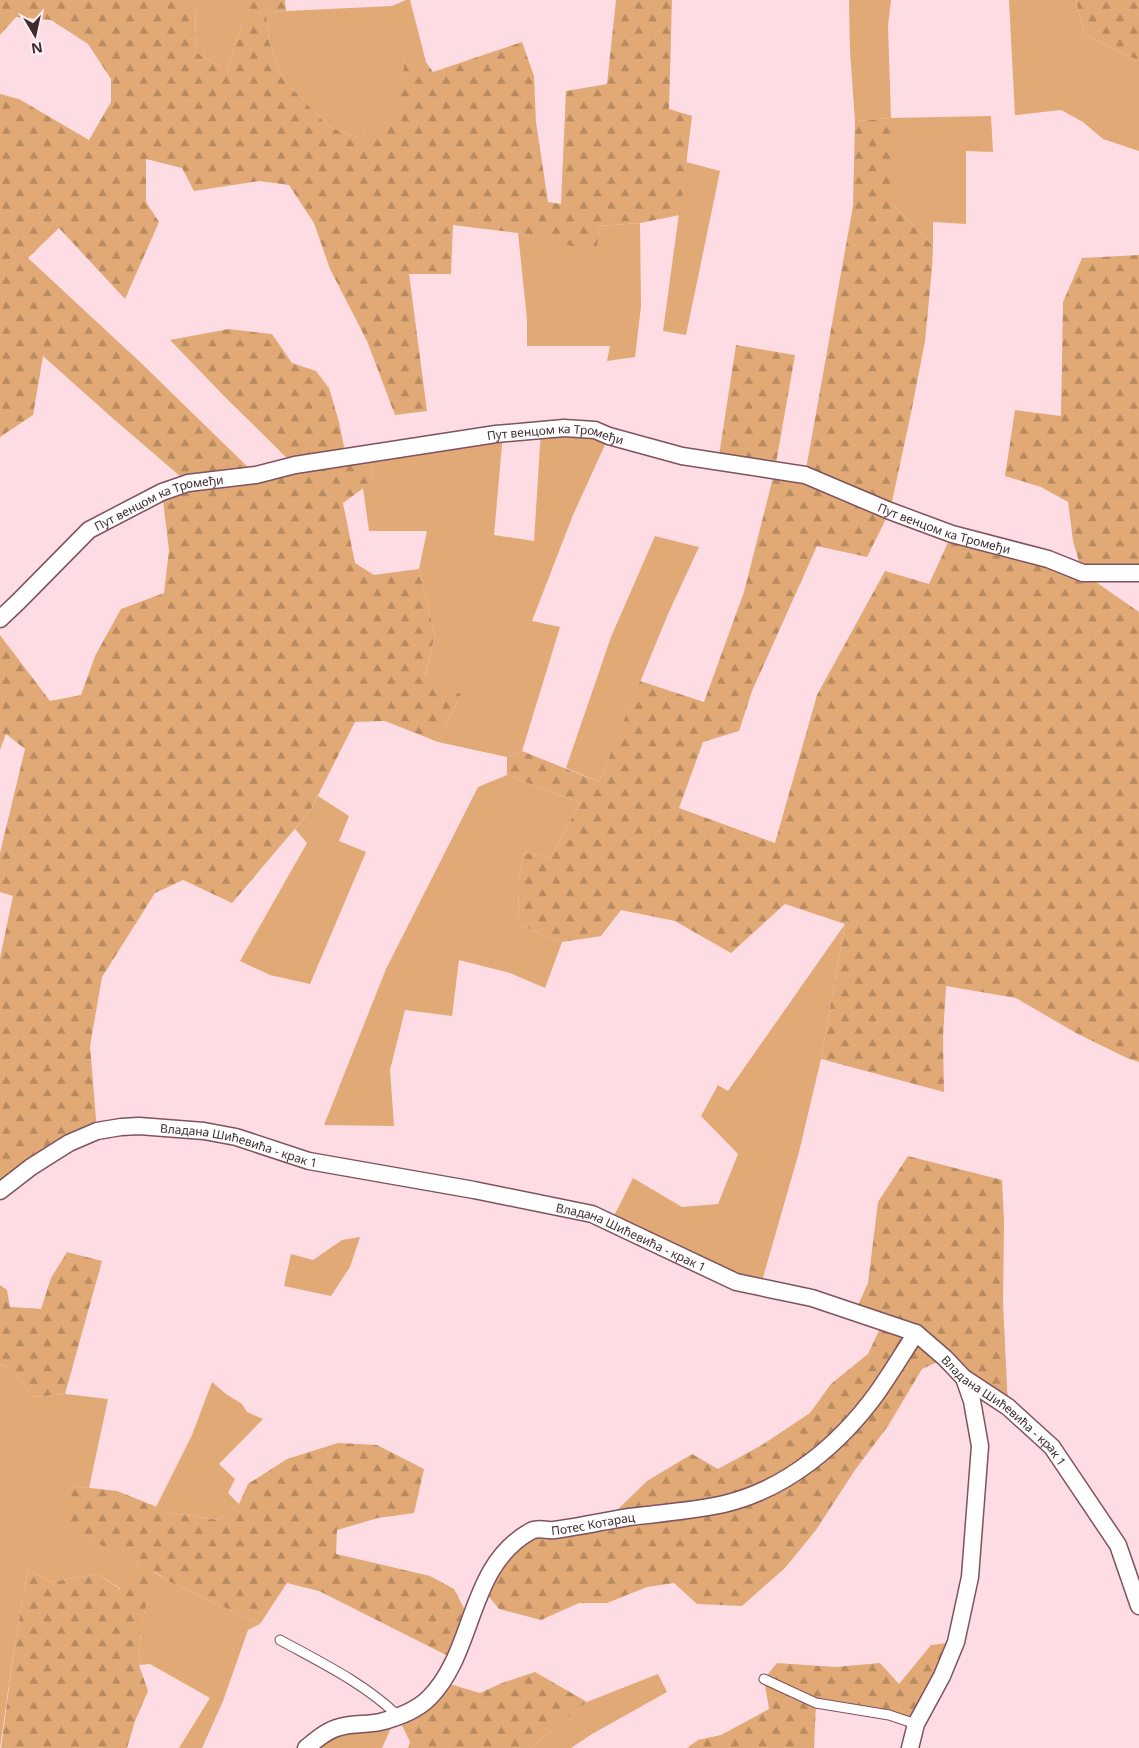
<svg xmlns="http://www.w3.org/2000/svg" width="1139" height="1748" font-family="'Noto Sans',sans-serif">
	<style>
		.grass { fill: #e1a975 }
		.forest { fill: url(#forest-firs) }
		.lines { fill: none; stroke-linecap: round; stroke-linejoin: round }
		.service-casing { stroke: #7f525d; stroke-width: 11 }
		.minor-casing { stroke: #7f525d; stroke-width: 19 }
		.service { stroke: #fff; stroke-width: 9 }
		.minor { stroke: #fff; stroke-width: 16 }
		.labels { text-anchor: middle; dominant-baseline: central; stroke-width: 5; stroke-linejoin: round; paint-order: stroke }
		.street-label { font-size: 12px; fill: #3e2a2f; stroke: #fbf0f2 }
	</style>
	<defs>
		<pattern id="forest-firs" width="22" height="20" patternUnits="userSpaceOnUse" patternTransform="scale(1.25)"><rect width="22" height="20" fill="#e1a975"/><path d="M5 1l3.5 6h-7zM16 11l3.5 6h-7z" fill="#b88a60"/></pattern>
	</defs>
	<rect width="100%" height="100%" fill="#fddce3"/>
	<g class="grass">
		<polygon points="195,0 244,0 244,18 227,70 196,52"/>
		<polygon points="406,0 410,0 426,62 405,58 398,116 359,138 329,127 283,79 269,41 266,12 392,6"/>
		<polygon points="849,0 891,0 888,26 891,118 991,116 993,152 966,151 966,224 933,222 933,246 891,203 891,118 855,121 850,51"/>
		<polygon points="1009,0 1076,0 1084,34 1139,61 1139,151 1103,139 1083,122 1061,110 1015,115"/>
		<polygon points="686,162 720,171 686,335 663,331"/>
		<polygon points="640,223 641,306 635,357 607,361 610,346 527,346 527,319 518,233 597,251 599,226"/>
		<polygon points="541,430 609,436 573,515 532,621 560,627 522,751 507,757 438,742 461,694 425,677 435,635 419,569 427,531 369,531 363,488 373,481 370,454 503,433 494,535 534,541"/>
		<polygon points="655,536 699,547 668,614 599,782 566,768 611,637"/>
		<polygon points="507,775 580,803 550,858 524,852 518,881 519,925 562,942 545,988 510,973 459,960 452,1016 405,1010 390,1070 394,1126 324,1125 386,969 478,787"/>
		<polygon points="318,796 349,816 339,841 366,852 310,984 270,975 240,961 307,843 295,829 310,811"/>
		<polygon points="845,924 821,1059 799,1152 760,1288 610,1224 633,1178 682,1207 718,1204 738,1154 701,1116 718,1085 728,1091"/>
		<polygon points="360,1237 350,1267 331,1296 284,1286 291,1254 313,1260 342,1240"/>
		<polygon points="0,1364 12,1368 33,1397 65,1394 108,1399 89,1488 72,1486 82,1535 139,1564 121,1589 98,1574 51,1582 28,1569 14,1649 0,1748"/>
		<polygon points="212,1382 226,1394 242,1404 247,1412 263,1419 219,1464 235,1479 228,1493 239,1504 218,1520 172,1513 156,1507 192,1435"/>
		<polygon points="153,1571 170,1582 260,1624 248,1630 223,1701 202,1748 179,1748 210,1698 150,1664 139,1665 141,1628"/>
		<polygon points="658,1674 667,1692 592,1734 571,1748 530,1748 587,1702"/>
		<polygon points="397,1715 382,1748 308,1748 319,1738"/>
	</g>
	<g class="forest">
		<polygon points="0,0 195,0 196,52 227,70 244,18 244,0 285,0 286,11 266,12 269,41 283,79 329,127 359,138 397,116 405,57 426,62 433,72 522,42 534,76 536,122 548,202 561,204 566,91 607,84 616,0 672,0 669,109 692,116 680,215 640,223 599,226 597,252 518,233 453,225 451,274 409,274 427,411 395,415 367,341 330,269 314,223 289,185 259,181 194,191 182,168 146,159 146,202 159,222 125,299 59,228 28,258 140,362 256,475 294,465 224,396 170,340 229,329 272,334 292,363 316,371 329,388 339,422 346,457 370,454 373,481 343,503 355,563 374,575 419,569 435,635 425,676 461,694 438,742 385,721 355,722 310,811 232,903 183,880 155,893 102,977 90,1046 97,1131 0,1191 0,958 13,896 0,892 0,853 25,749 6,734 0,750 0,635 50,701 81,695 95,656 121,609 164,593 169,550 162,492 188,483 109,415 43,356 33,415 0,437 0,94 19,99 89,140 111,102 111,79 88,44 51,20 16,17 0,35"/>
		<polygon points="1076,0 1139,0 1139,61 1084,34"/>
		<polygon points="891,118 891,203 933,246 932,268 925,341 911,413 890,511 867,557 817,546 752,691 739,731 703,742 679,808 775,843 817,695 885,571 929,584 952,534 1082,572 1073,541 1068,502 1041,487 1005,476 1015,410 1061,416 1063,302 1082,258 1139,255 1139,573 1083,573 1139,612 1139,1062 1127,1058 1076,1033 1016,998 946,986 943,1037 944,1092 821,1059 845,924 785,904 731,953 675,921 621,910 601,936 562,942 519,925 518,881 524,852 550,858 580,803 507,775 507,757 522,751 599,782 640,681 704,702 744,592 775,470 718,462 736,345 795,355 775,469 805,475 853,206 855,121"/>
		<polygon points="908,1156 1002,1180 1004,1222 1003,1302 1008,1407 946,1358 922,1369 888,1426 855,1470 816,1530 785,1568 742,1606 697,1604 674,1583 647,1587 607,1603 579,1603 541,1620 499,1609 482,1588 520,1537 607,1520 647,1481 692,1454 718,1469 762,1445 810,1413 831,1384 868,1354 883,1322 855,1312 868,1283 878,1202"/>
		<polygon points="67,1252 102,1261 65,1394 33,1397 12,1368 0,1364 0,1285 7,1290 10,1307 41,1309 51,1278"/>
		<polygon points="338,1443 377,1445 424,1469 414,1513 378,1518 337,1530 336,1554 430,1576 454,1589 470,1620 454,1659 319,1591 287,1583 260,1624 170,1582 154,1571 141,1628 139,1665 148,1691 135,1721 127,1748 1,1748 14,1649 28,1569 51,1582 98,1574 120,1589 139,1564 81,1535 69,1520 72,1486 117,1491 172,1513 218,1520 239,1504 248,1484 287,1459"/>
		<polygon points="956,1642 916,1724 816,1703 814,1748 687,1748 698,1740 721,1735 769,1709 764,1679 777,1663 835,1667 880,1663 899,1684 931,1645"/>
		<polygon points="535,1672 587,1702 530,1748 408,1748 410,1742 397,1715 443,1682 480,1693 502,1683"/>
	</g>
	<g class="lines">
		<defs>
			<g id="service">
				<path d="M280 1640C320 1662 364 1683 397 1715"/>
				<polyline points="764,1679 816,1703 889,1715 916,1724"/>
			</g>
			<g id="minor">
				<path id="s1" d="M0 619 18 602 89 530 162 492 188 483 256 475 295 465 496 434 564 428 595 430 609 436 682 456 805 475 890 511 952 534 1048 559 1083 573H1139"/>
				<path id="s2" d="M0 1191 31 1167 69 1143 97 1131 121 1127 139 1126 204 1131 236 1137 309 1161 474 1190 592 1214 736 1282 812 1298 916 1333 945 1358 964 1378 1008 1407 1052 1447 1118 1545 1139 1606"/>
				<path id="s3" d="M306 1748C316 1740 327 1730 340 1727 353 1723 367 1725 380 1722 396 1718 417 1710 429 1698 476 1651 467 1566 531 1531 538 1527 547 1531 554 1530 579 1527 604 1521 629 1517 661 1513 693 1511 724 1504 787 1489 840 1444 877 1393 891 1373 903 1353 916 1333"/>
				<polyline points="910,1748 916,1724 942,1676 956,1642 970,1577 980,1446 972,1401 964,1378"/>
			</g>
		</defs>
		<use href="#service" class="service-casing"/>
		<use href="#minor" class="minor-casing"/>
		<use href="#service" class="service"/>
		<use href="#minor" class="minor"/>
	</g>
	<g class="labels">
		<g class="street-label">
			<text stroke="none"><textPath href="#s1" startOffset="608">Пут венцом ка Тромеђи</textPath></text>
			<text stroke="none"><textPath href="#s1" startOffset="202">Пут венцом ка Тромеђи</textPath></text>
			<text stroke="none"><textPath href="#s1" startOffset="1012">Пут венцом ка Тромеђи</textPath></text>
			<text stroke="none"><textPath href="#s2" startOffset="259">Владана Шићевића - крак 1</textPath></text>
			<text stroke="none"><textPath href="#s2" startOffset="664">Владана Шићевића - крак 1</textPath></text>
			<text stroke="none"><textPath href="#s2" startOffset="1084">Владана Шићевића - крак 1</textPath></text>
			<text stroke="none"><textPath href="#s3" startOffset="398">Потес Котарац</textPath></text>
		</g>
	</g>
	<g transform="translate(35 35) rotate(171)" stroke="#fbf0f2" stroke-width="4" paint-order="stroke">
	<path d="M0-4L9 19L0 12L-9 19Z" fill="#3e2a2f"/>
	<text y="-8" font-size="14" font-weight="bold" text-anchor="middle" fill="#3e2a2f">N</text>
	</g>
</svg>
